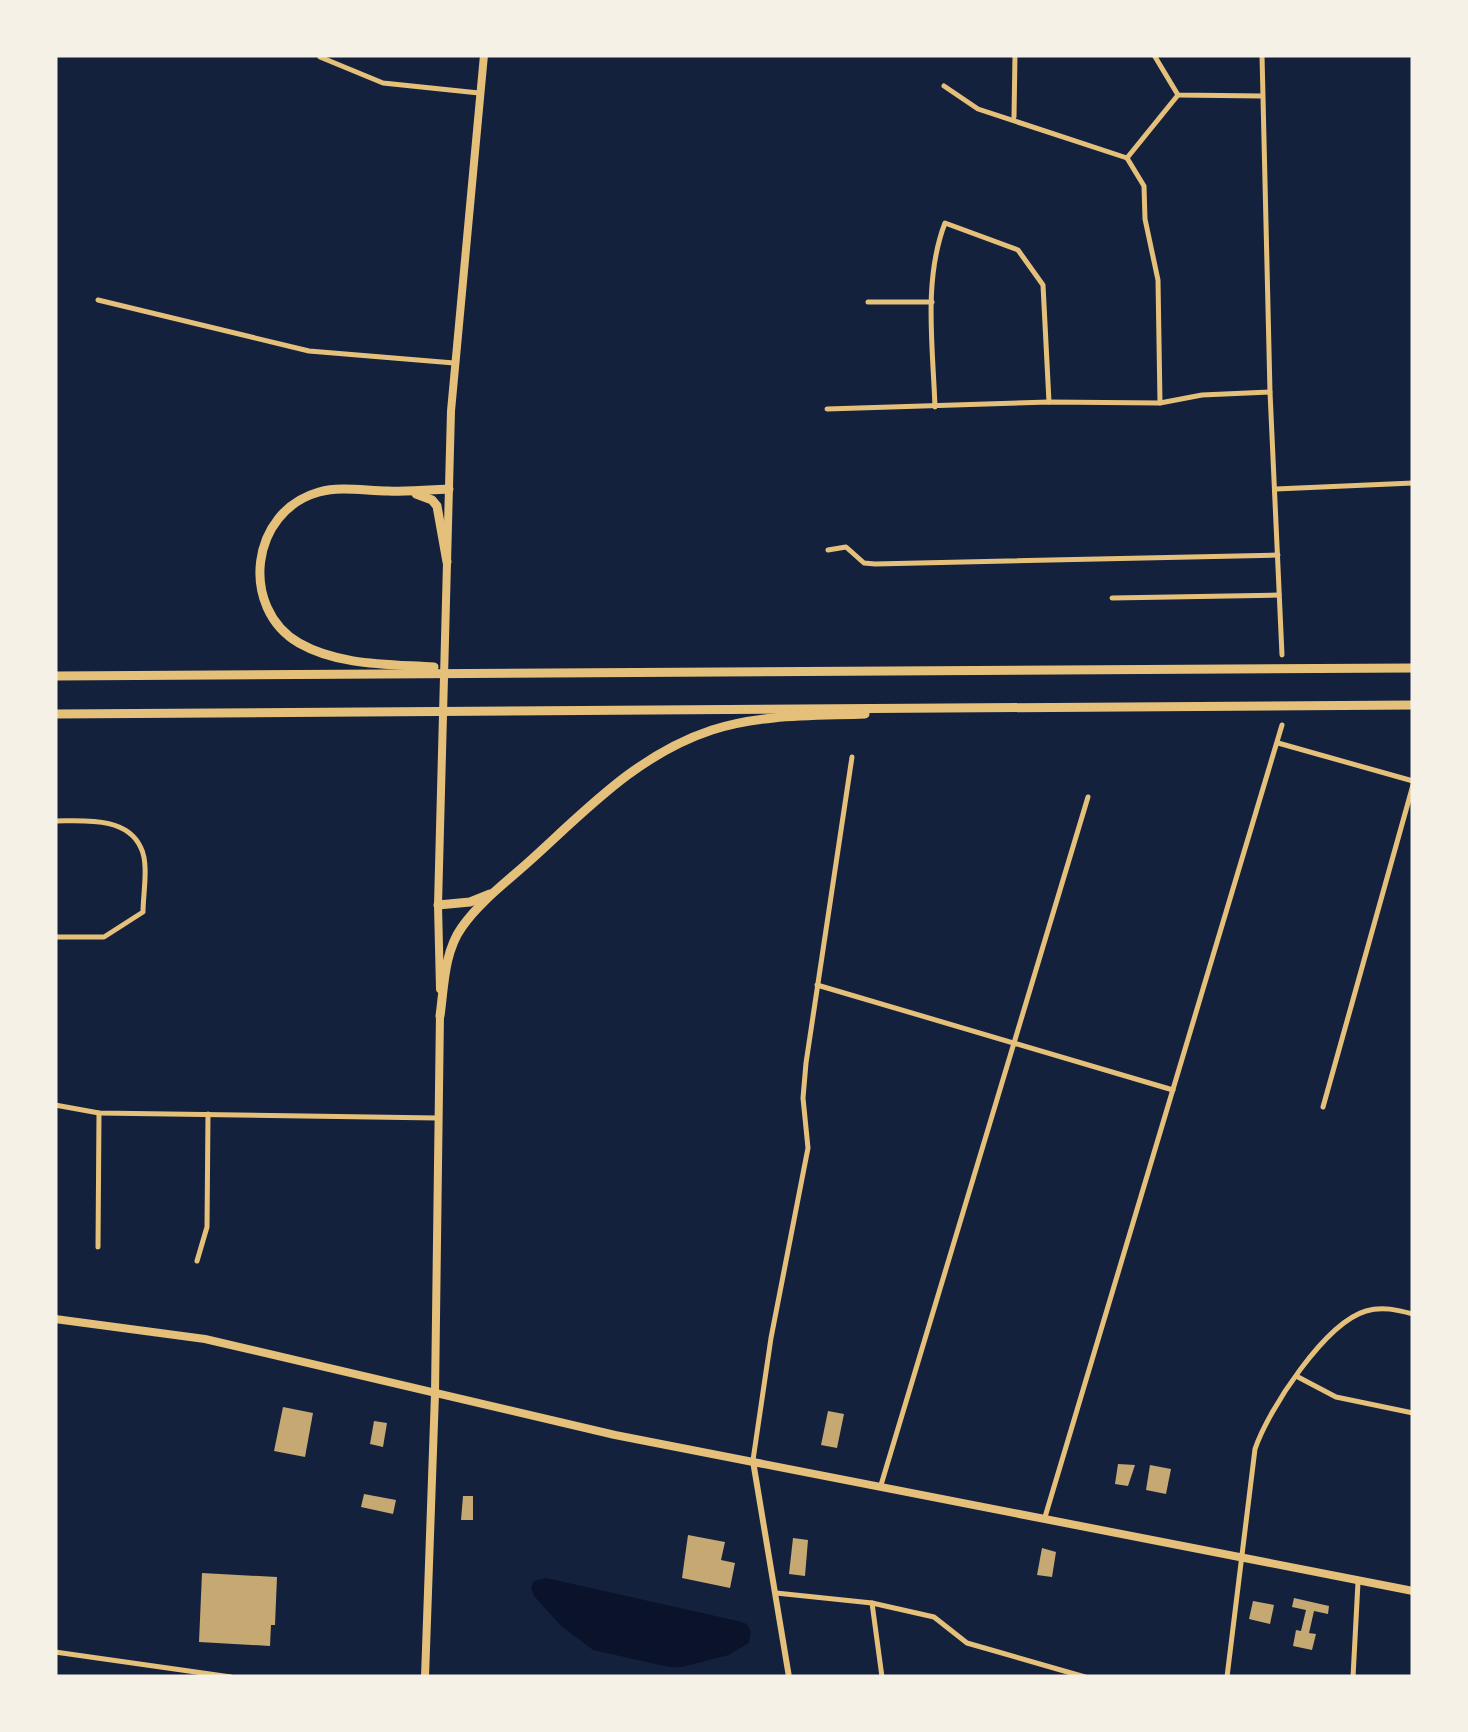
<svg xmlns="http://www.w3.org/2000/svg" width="1468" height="1732" font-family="'Nunito Sans',sans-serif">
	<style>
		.water { fill: #0b132b }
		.building { fill: #c6a872 }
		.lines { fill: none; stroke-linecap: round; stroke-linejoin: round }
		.minor { stroke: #e5c07b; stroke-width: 5 }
		.tertiary { stroke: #e5c07b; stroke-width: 6 }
		.secondary { stroke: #e5c07b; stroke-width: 8 }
		.primary { stroke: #e5c07b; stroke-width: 8 }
		.motorway { stroke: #e5c07b; stroke-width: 9 }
	</style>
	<rect width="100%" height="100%" fill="#14213d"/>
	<polygon class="water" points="546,1578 738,1621 747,1624 751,1632 749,1643 729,1655 682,1667 669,1667 593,1650 561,1626 534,1596 531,1587 534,1581"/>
	<g class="building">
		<polygon points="283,1407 313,1413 305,1457 274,1451"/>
		<polygon points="828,1411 844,1414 837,1448 821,1445"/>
		<polygon points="374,1421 387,1423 383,1447 370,1444"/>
		<polygon points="1118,1464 1135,1465 1128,1486 1115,1484"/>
		<polygon points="1150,1465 1171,1469 1166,1494 1146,1490"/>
		<polygon points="364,1494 396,1500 393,1514 361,1507"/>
		<polygon points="463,1496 473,1496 473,1520 461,1520"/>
		<polygon points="688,1535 725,1542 721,1560 735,1563 730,1588 682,1578"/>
		<polygon points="793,1538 808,1540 805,1576 789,1574"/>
		<polygon points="1042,1548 1056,1552 1052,1577 1037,1575"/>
		<polygon points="202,1573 277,1577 275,1625 271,1625 270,1646 199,1642"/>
		<polygon points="1294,1598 1329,1606 1328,1614 1314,1611 1309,1633 1316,1634 1312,1650 1293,1646 1296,1630 1301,1631 1306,1610 1292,1607"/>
		<polygon points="1253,1601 1274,1605 1270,1624 1249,1619"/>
	</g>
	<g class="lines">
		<g class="minor">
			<polyline points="1154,55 1178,95 1262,96"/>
			<polyline points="1262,55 1270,392 1282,655"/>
			<polyline points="320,57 383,83 479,93"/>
			<polyline points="944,86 978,109 1127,158 1144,186 1145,219 1158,280 1160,403"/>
			<polyline points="1014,117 1015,55"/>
			<polyline points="1127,158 1178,95"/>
			<polyline points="98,300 309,351 454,363"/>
			<polyline points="868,302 932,302"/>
			<path d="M935 407C933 347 923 280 945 223L1018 250 1043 285 1049 402"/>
			<polyline points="827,409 1049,402 1160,403 1202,395 1270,392"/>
			<polyline points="1276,489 1413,483"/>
			<polyline points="828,550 846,547 864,563 875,564 1278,555"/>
			<polyline points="1112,598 1279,595"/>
			<polyline points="1278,743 1413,781"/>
			<path d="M55 821C83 821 127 816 141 848 149 864 143 894 143 912L104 937H55"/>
			<polyline points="817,985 1173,1090"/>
			<polyline points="55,1105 99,1113 437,1118"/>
			<polyline points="1323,1107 1413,785"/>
			<polyline points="98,1247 99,1113"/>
			<polyline points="197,1261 207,1227 208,1114"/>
			<polyline points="1298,1377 1336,1397 1413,1413"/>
			<polyline points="753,1460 771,1338 808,1148 803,1098 806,1063 852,757"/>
			<polyline points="881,1485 1088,797"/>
			<polyline points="1045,1517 1282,725"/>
			<polyline points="776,1593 872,1603 934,1617 967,1643 1085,1677"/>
			<polyline points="872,1603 882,1677"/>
			<polyline points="55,1652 231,1677"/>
			<path d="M1227 1677 1255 1449C1268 1410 1325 1323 1366 1311 1382 1306 1398 1310 1413 1314"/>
			<polyline points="1353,1677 1358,1582"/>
		</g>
		<polyline class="tertiary" points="753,1461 789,1677"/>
		<polyline class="secondary" points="55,1319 205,1339 615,1435 1413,1591"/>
		<g class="primary">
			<polyline points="440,989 438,905 451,411 484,55"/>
			<polyline points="425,1677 435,1394 440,1013"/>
		</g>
		<g class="motorway">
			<polyline points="416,494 432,500 437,506 447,562"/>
			<path d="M434 667C390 664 339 666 299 643 239 608 250 511 319 492 341 486 366 491 388 491 408 492 429 490 449 489"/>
			<polyline points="55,676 1413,668"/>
			<polyline points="55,714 1413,705"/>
			<polyline points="438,905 470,902 490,894"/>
			<path d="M440 1016C444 987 444 952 462 927 480 901 509 880 533 858 589 807 639 754 712 730 761 714 814 716 865 714"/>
		</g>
	</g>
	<rect width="1468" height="1732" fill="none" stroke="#f6f1e7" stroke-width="115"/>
</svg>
